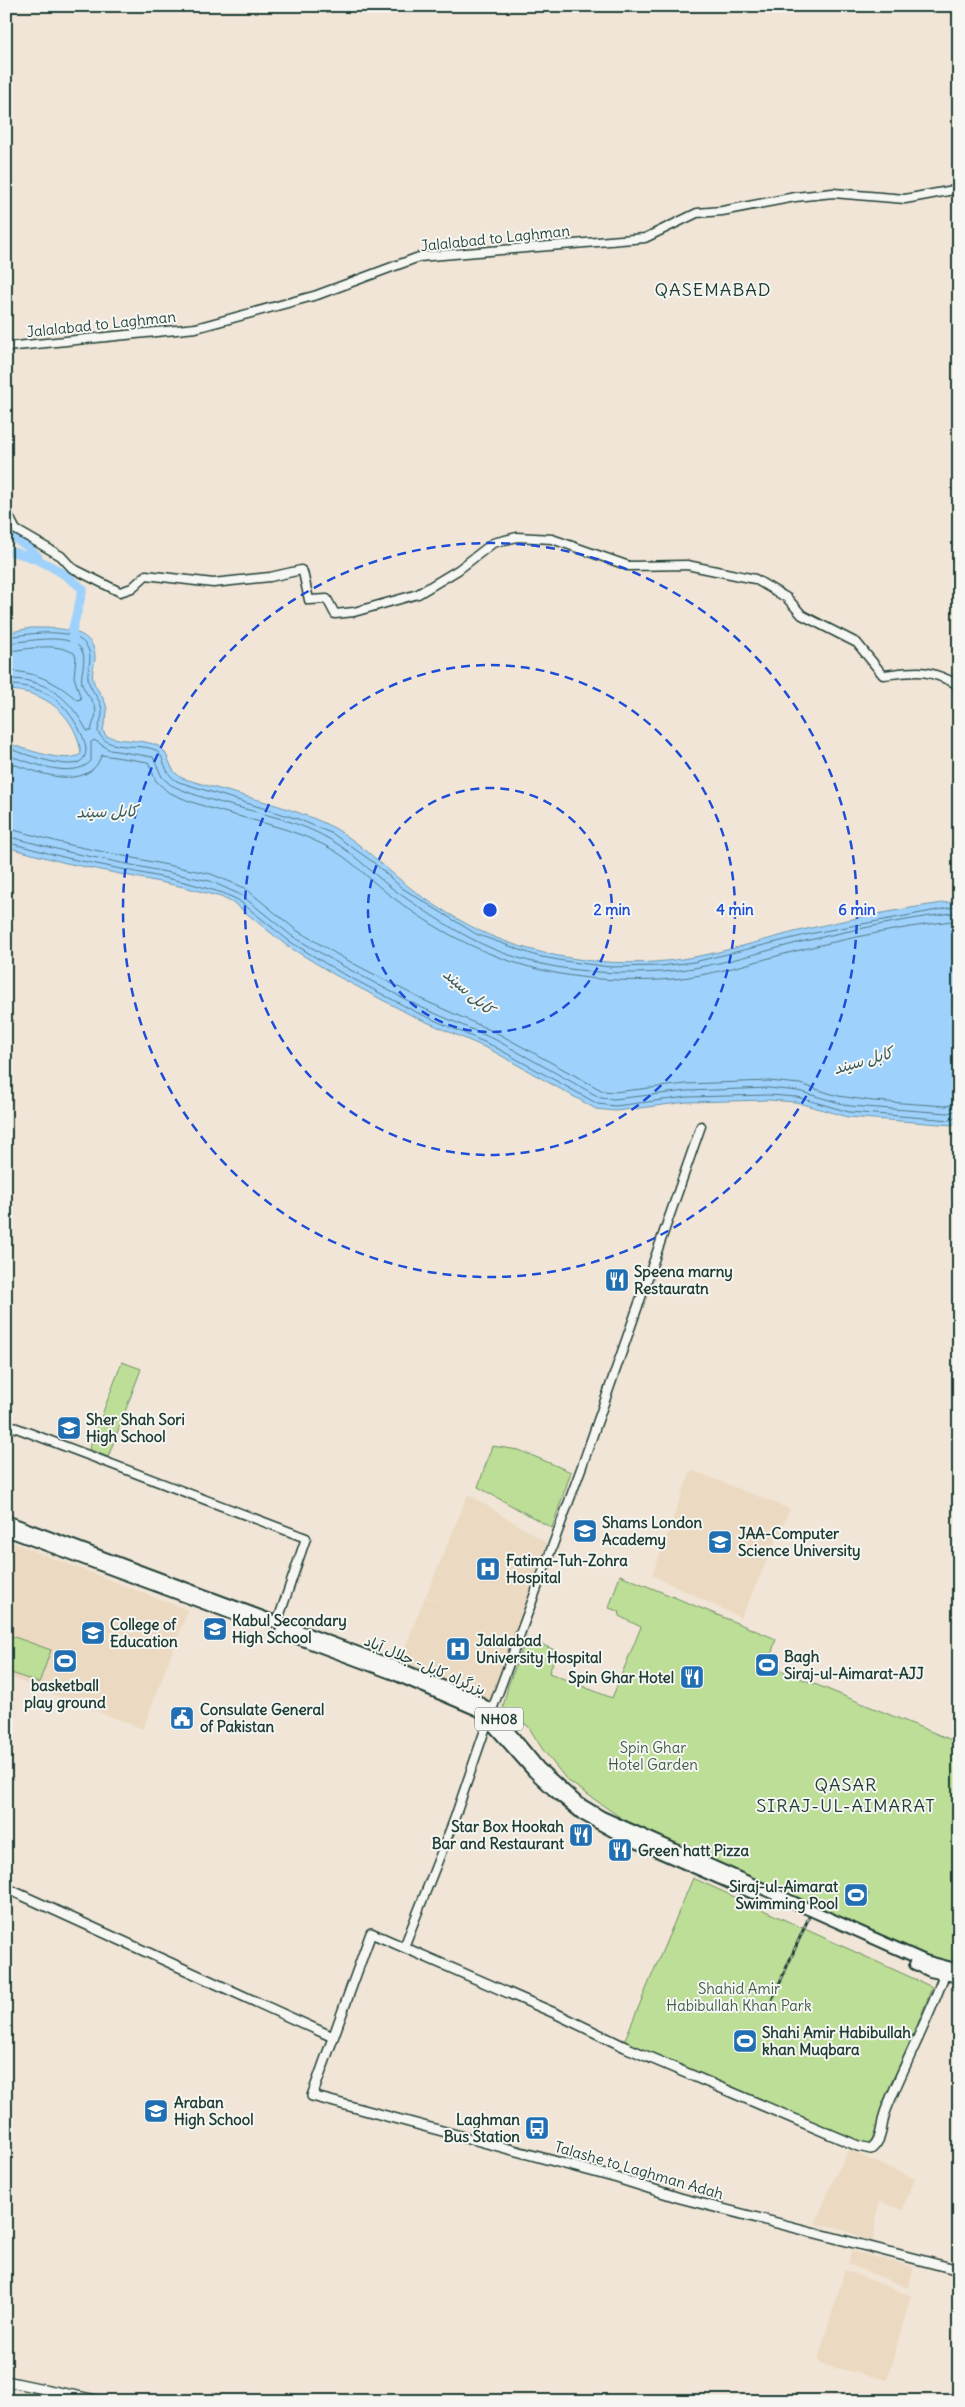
<svg xmlns="http://www.w3.org/2000/svg" width="965" height="2407" font-family="Delius,'Playpen Sans Arabic',sans-serif">
	<style>
		.built { fill: #ecd9c2 }
		.green { fill: #bdde97; stroke: #6e8e66 }
		.water { fill: #9ed2fc; stroke: #6b96ac }
		.lines { fill: none; stroke-linecap: round; stroke-linejoin: round }
		.shore { stroke: #527984; stroke-width: 1 }
		.stream { stroke: #6b96ac; stroke-width: 1 }
		.river { stroke: #9ed2fc; stroke-width: 9 }
		.tertiary-casing { stroke: #1f3d34; stroke-width: 11 }
		.secondary-casing { stroke: #1f3d34; stroke-width: 12 }
		.trunk-casing { stroke: #1f3d34; stroke-width: 14 }
		.tertiary { stroke: #f6f6f2; stroke-width: 8 }
		.secondary { stroke: #f6f6f2; stroke-width: 9 }
		.trunk { stroke: #f6f6f2; stroke-width: 10 }
		.rail-casing { stroke: #1f3d34; stroke-width: 3 }
		.rail { stroke: #f6f6f2; stroke-width: 1; stroke-dasharray: 4; stroke-linecap: butt }
		.ring { fill: none; stroke: #1d4ed8; stroke-width: 2.5; stroke-dasharray: 9 6 }
		.labels { text-anchor: middle; dominant-baseline: central; stroke-width: 4; stroke-linejoin: round; paint-order: stroke }
		.shield { fill: #f6f6f2; stroke: #60746d; stroke-width: 1 }
		.shield-label { font-size: 14px; font-weight: bold; fill: #1f3d34 }
		.street-label { font-size: 15px; fill: #1f3d34; stroke: #f6f6f2 }
		.poi-label { font-size: 15px; font-weight: bold; fill: #1f3d34; stroke: #f6f6f2; text-anchor: start }
		.park-label { font-size: 15px; fill: #3f5d48; stroke: #f6f6f2 }
		.water-label { font-size: 16px; font-style: italic; fill: #385b5c; stroke: #f6f6f2 }
		.quarter-label { font-size: 18px; letter-spacing: 1px; fill: #1f3d34; stroke: #f6f6f2 }
		.centre { fill: #1d4ed8; stroke: #f6f6f2; stroke-width: 2.5 }
		.ring-label { font-size: 15px; text-anchor: middle; font-weight: bold; fill: #1d4ed8; stroke: #f6f6f2; stroke-width: 4; stroke-linejoin: round; paint-order: stroke }
	</style>
	<rect width="100%" height="100%" fill="#f0e5d6"/>
	<filter id="ink" filterUnits="userSpaceOnUse"><feTurbulence type="fractalNoise" baseFrequency=".02" numOctaves="2"/><feDisplacementMap in="SourceGraphic" scale="10" xChannelSelector="R" yChannelSelector="G"/><feConvolveMatrix kernelMatrix="1 2 1 2 8 2 1 2 1" color-interpolation-filters="sRGB"/></filter>
	<g filter="url(#ink)">
		<g class="built">
			<polygon points="691,1470 790,1509 741,1618 652,1575"/>
			<polygon points="468,1494 547,1543 532,1596 492,1706 398,1665 425,1597 437,1602 426,1596"/>
			<polygon points="6,1540 188,1610 143,1729 6,1676"/>
			<polygon points="849,2150 915,2179 902,2210 879,2201 873,2242 836,2227 815,2224 834,2178"/>
			<polygon points="852,2251 914,2267 908,2288 848,2264"/>
			<polygon points="845,2270 911,2296 887,2380 820,2364 818,2359"/>
		</g>
		<g class="green">
			<polygon points="122,1362 141,1369 108,1457 89,1449"/>
			<polygon points="492,1446 519,1450 571,1472 552,1528 478,1487"/>
			<polygon points="620,1575 776,1639 768,1665 959,1743 959,1967 922,1957 624,1820 567,1780 543,1750 528,1726 503,1707 508,1686 526,1638 557,1651 549,1673 612,1698 641,1627 619,1616 620,1612 609,1608"/>
			<polygon points="6,1634 51,1650 39,1683 6,1671"/>
			<polygon points="693,1878 932,1987 871,2147 623,2044"/>
			<polygon points="28,2391 68,2401 27,2401"/>
		</g>
		<g class="water">
			<path d="M31 628C52 628 95 626 95 657 95 665 91 673 93 680 97 692 107 699 107 712 107 719 103 725 103 731L106 736C122 742 148 739 160 747 171 756 168 771 182 778 228 793 294 806 336 829 361 844 382 865 404 883 426 901 453 917 478 930 542 961 625 970 694 957 734 950 772 937 811 928 860 917 909 907 959 901V1119L953 1125 848 1117 796 1102 769 1100 687 1102 615 1111 596 1109 491 1050 413 1016 335 975 286 945 235 904 221 897 184 887 66 863 6 847V743C24 748 66 765 81 754 77 716 45 690 6 690V633Z"/>
			<polygon points="848,1885 869,1894 864,1904 844,1895"/>
		</g>
		<g class="lines">
			<g class="shore">
				<path d="M6 637C27 635 79 623 89 651 92 660 87 669 88 678 89 690 100 697 102 710 103 718 98 724 98 732 108 752 135 743 153 749 167 754 161 774 179 782L298 819 333 834 373 862 402 888 476 934 537 956 564 961 610 967 661 966 694 962 814 933 959 906"/>
				<path d="M6 643C23 643 75 629 83 653 86 663 80 674 82 684 85 694 95 701 96 712 96 718 92 724 91 731H87C70 698 46 678 6 679"/>
				<path d="M6 651C30 650 51 641 74 653L76 657 74 677 81 699 77 700C57 682 34 671 6 671"/>
				<path d="M6 685C22 684 44 690 57 700 68 709 102 754 77 763 61 768 23 753 6 748"/>
				<path d="M6 755C28 761 73 781 91 761V742L94 740 110 750 153 757 162 777 171 785C221 809 282 811 331 840 357 855 376 878 400 894 423 910 447 926 472 939 528 969 599 976 661 972 707 969 753 954 797 943 850 930 905 919 959 912"/>
				<path d="M6 762C31 769 72 789 94 768 98 765 99 759 102 755L148 762 156 781 168 792C217 816 275 820 324 845 351 858 371 882 395 899 478 961 557 984 660 980 705 978 749 963 792 952 847 938 903 927 959 920"/>
				<polyline points="6,828 70,845 211,874 245,888 296,930 345,959 421,999 499,1034 603,1091 614,1092 686,1084 769,1081 800,1084 838,1096 873,1101 946,1106 959,1103"/>
				<polyline points="6,836 68,852 210,881 241,895 292,936 341,965 418,1006 496,1040 601,1098 614,1099 687,1091 769,1088 798,1091 850,1106 948,1113 959,1110"/>
				<polyline points="6,842 67,858 185,882 223,893 238,900 289,941 338,971 416,1012 493,1046 598,1104 615,1106 687,1097 769,1095 797,1097 849,1112 951,1120 959,1116"/>
			</g>
			<polyline class="stream" points="6,1258 8,1258"/>
			<g class="river">
				<polyline points="6,533 27,546 38,557"/>
				<path d="M6 551C35 555 61 570 83 589L72 631 74 642"/>
			</g>
			<defs>
				<g id="tertiary">
					<polyline points="6,347 196,328 317,295 419,257 645,238 697,213 722,211 795,197 833,193 905,199 959,189"/>
					<path d="M6 511 16 530 61 556 72 568 120 592 132 588 146 575 213 583 270 577 301 570 303 572 309 600 327 599 335 614 354 612 418 594 458 570 493 543 517 537 552 539 629 566 687 565 755 579 787 598 802 615 857 643 883 675C919 671 926 668 959 685"/>
					<polyline points="6,1424 306,1538 277,1623"/>
					<polyline points="404,1947 454,1820 489,1718 582,1466 701,1126"/>
				</g>
				<g id="secondary">
					<polyline points="6,1888 333,2037"/>
					<path d="M944 1975C928 2021 904 2065 886 2110 880 2125 884 2138 871 2149L858 2146 625 2047 559 2015 371 1933 312 2096 617 2178 680 2198 959 2270"/>
					<polyline points="6,2381 101,2401"/>
				</g>
				<g id="trunk">
					<polyline points="6,1521 396,1667 476,1700 492,1711 539,1768 577,1802 602,1817 925,1961 959,1970"/>
					<polyline points="6,1530 249,1620"/>
					<polyline points="281,1632 394,1674 480,1711 534,1772 553,1790 582,1814 620,1835 753,1893"/>
					<polyline points="915,1964 930,1971 959,1977"/>
				</g>
			</defs>
			<use href="#tertiary" class="tertiary-casing"/>
			<use href="#secondary" class="secondary-casing"/>
			<use href="#trunk" class="trunk-casing"/>
			<use href="#tertiary" class="tertiary"/>
			<use href="#secondary" class="secondary"/>
			<use href="#trunk" class="trunk"/>
			<defs>
				<polyline id="rail" points="768,2009 809,1917"/>
			</defs>
			<use href="#rail" class="rail-casing"/>
			<use href="#rail" class="rail"/>
		</g>
	</g>
	<g class="ring">
		<circle cx="490" cy="910" r="122"/>
		<circle cx="490" cy="910" r="245"/>
		<circle cx="490" cy="910" r="367"/>
	</g>
	<defs>
		<symbol id="restaurant-square" viewBox="-11 -11 22 22"><rect x="-9" y="-9" width="18" height="18" rx="4" fill="#1f6fb2" stroke="#f6f6f2"/><path d="M-5-6h1v4h1v-4h1v4h1v-4h1v5L-1.5 .5V6h-2V.5L-5-1ZM5-6V6H3V1.5H1.5Q1.5-4 5-6Z" fill="#fff"/></symbol>
		<symbol id="school-square" viewBox="-11 -11 22 22"><rect x="-9" y="-9" width="18" height="18" rx="4" fill="#1f6fb2" stroke="#f6f6f2"/><path d="M0-5L7-2L0 1L-7-2ZM-4 1L0 2.5L4 1V4Q0 6-4 4Z" fill="#fff"/></symbol>
		<symbol id="university-square" viewBox="-11 -11 22 22"><rect x="-9" y="-9" width="18" height="18" rx="4" fill="#1f6fb2" stroke="#f6f6f2"/><path d="M0-5L7-2L0 1L-7-2ZM-4 1L0 2.5L4 1V4Q0 6-4 4Z" fill="#fff"/></symbol>
		<symbol id="hospital-square" viewBox="-11 -11 22 22"><rect x="-9" y="-9" width="18" height="18" rx="4" fill="#1f6fb2" stroke="#f6f6f2"/><path d="M-5-5h3v3.5h4V-5h3V5h-3V1.5h-4V5h-3Z" fill="#fff"/></symbol>
		<symbol id="stadium-square" viewBox="-11 -11 22 22"><rect x="-9" y="-9" width="18" height="18" rx="4" fill="#1f6fb2" stroke="#f6f6f2"/><path d="M0-5a6.5 5 0 1 0 0 10a6.5 5 0 1 0 0-10ZM-3.5-1.8h7v3.6h-7Z" fill="#fff"/></symbol>
		<symbol id="civic-square" viewBox="-11 -11 22 22"><rect x="-9" y="-9" width="18" height="18" rx="4" fill="#1f6fb2" stroke="#f6f6f2"/><path d="M-.6-6.5H3V-4.5H.6V-3L4-1V1h2V6H-6V1h2V-1L-.6-3ZM-1.2 2.5V6h2.4V2.5Z" fill="#fff"/></symbol>
		<symbol id="bus-square" viewBox="-11 -11 22 22"><rect x="-9" y="-9" width="18" height="18" rx="4" fill="#1f6fb2" stroke="#f6f6f2"/><path d="M-5-6H5V4H4V6H2V4H-2V6H-4V4H-5ZM-3.5-4V0h7V-4ZM-3.5 1.2v1.5H-2V1.2ZM2 1.2v1.5H3.5V1.2Z" fill="#fff"/></symbol>
	</defs>
	<g fill-rule="evenodd">
		<use href="#restaurant-square" x="603" y="1266" width="28" height="28"/>
		<use href="#school-square" x="55" y="1414" width="28" height="28"/>
		<use href="#school-square" x="571" y="1517" width="28" height="28"/>
		<use href="#university-square" x="706" y="1528" width="28" height="28"/>
		<use href="#hospital-square" x="474" y="1555" width="28" height="28"/>
		<use href="#school-square" x="201" y="1615" width="28" height="28"/>
		<use href="#university-square" x="79" y="1619" width="28" height="28"/>
		<use href="#hospital-square" x="444" y="1635" width="28" height="28"/>
		<use href="#stadium-square" x="51" y="1647" width="28" height="28"/>
		<use href="#stadium-square" x="753" y="1651" width="28" height="28"/>
		<use href="#restaurant-square" x="678" y="1663" width="28" height="28"/>
		<use href="#civic-square" x="168" y="1704" width="28" height="28"/>
		<use href="#restaurant-square" x="567" y="1821" width="28" height="28"/>
		<use href="#restaurant-square" x="606" y="1836" width="28" height="28"/>
		<use href="#stadium-square" x="842" y="1881" width="28" height="28"/>
		<use href="#stadium-square" x="731" y="2027" width="28" height="28"/>
		<use href="#school-square" x="142" y="2097" width="28" height="28"/>
		<use href="#bus-square" x="523" y="2114" width="28" height="28"/>
	</g>
	<g class="labels">
		<rect class="shield" x="475" y="1707.5" width="48" height="23" rx="4"/>
		<g class="shield-label">
			<text x="499" y="1719">NH08</text>
		</g>
		<g class="street-label">
			<text transform="translate(495 238) rotate(-6)">Jalalabad to Laghman</text>
			<text transform="translate(101 324) rotate(-6)">Jalalabad to Laghman</text>
			<text transform="translate(425 1665) rotate(23)">بزرگراه کابل- جلال آباد</text>
			<text transform="translate(639 2170) rotate(16)">Talashe to Laghman Adah</text>
		</g>
		<g class="poi-label">
			<text x="634" y="1271">Speena marny<tspan x="634" dy="17">Restauratn</tspan></text>
			<text x="86" y="1419">Sher Shah Sori<tspan x="86" dy="17">High School</tspan></text>
			<text x="602" y="1522">Shams London<tspan x="602" dy="17">Academy</tspan></text>
			<text x="738" y="1533">JAA-Computer<tspan x="738" dy="17">Science University</tspan></text>
			<text x="506" y="1560">Fatima-Tuh-Zohra<tspan x="506" dy="17">Hospital</tspan></text>
			<text x="232" y="1620">Kabul Secondary<tspan x="232" dy="17">High School</tspan></text>
			<text x="110" y="1624">College of<tspan x="110" dy="17">Education</tspan></text>
			<text x="476" y="1640">Jalalabad<tspan x="476" dy="17">University Hospital</tspan></text>
			<text x="784" y="1656">Bagh<tspan x="784" dy="17">Siraj-ul-Aimarat-AJJ</tspan></text>
			<text x="674" y="1677" text-anchor="end">Spin Ghar Hotel</text>
			<text x="65" y="1685" text-anchor="middle">basketball<tspan x="65" dy="17">play ground</tspan></text>
			<text x="200" y="1709">Consulate General<tspan x="200" dy="17">of Pakistan</tspan></text>
			<text x="564" y="1826" text-anchor="end">Star Box Hookah<tspan x="564" dy="17">Bar and Restaurant</tspan></text>
			<text x="638" y="1850">Green hatt Pizza</text>
			<text x="838" y="1886" text-anchor="end">Siraj-ul-Aimarat<tspan x="838" dy="17">Swimming Pool</tspan></text>
			<text x="762" y="2032">Shahi Amir Habibullah<tspan x="762" dy="17">khan Muqbara</tspan></text>
			<text x="174" y="2102">Araban<tspan x="174" dy="17">High School</tspan></text>
			<text x="520" y="2119" text-anchor="end">Laghman<tspan x="520" dy="17">Bus Station</tspan></text>
		</g>
		<g class="park-label">
			<text x="653" y="1747">Spin Ghar<tspan x="653" dy="17">Hotel Garden</tspan></text>
			<text x="739" y="1988">Shahid Amir<tspan x="739" dy="17">Habibullah Khan Park</tspan></text>
		</g>
		<g class="water-label">
			<text transform="translate(107 811) rotate(-1)">کابل سيند</text>
			<text transform="translate(469 991) rotate(41)">کابل سيند</text>
			<text transform="translate(863 1060) rotate(-16)">کابل سيند</text>
		</g>
		<g class="quarter-label">
			<text x="713" y="289">QASEMABAD</text>
			<text x="846" y="1784">QASAR<tspan x="846" dy="21">SIRAJ-UL-AIMARAT</tspan></text>
		</g>
	</g>
	<circle cx="490" cy="910" r="8" class="centre"/>
	<g class="ring-label">
		<text x="612" y="915">2 min</text>
		<text x="735" y="915">4 min</text>
		<text x="857" y="915">6 min</text>
	</g>
	<rect width="965" height="2407" fill="none" stroke="#f6f6f2" stroke-width="25"/>
	<rect x="12" y="12" width="940" height="2382" fill="none" stroke="#1f3d34" stroke-width="2" filter="url(#ink)"/>
</svg>
